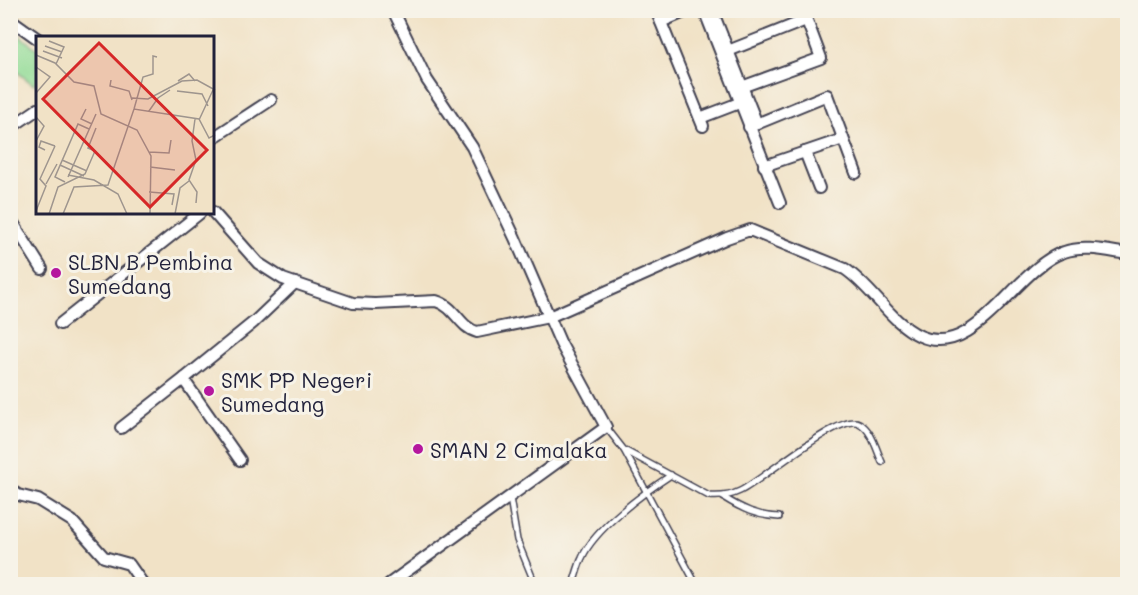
<svg xmlns="http://www.w3.org/2000/svg" width="1138" height="595" font-family="Mali,sans-serif">
	<style>
		.pitch { fill: #93dc97; stroke: #5a7f69; stroke-width: 1.5 }
		.lines { fill: none; stroke-linecap: round; stroke-linejoin: round }
		.lane-casing { stroke: #413f50; stroke-width: 8 }
		.street-casing { stroke: #413f50; stroke-width: 14 }
		.lane { stroke: #fff; stroke-width: 5 }
		.street { stroke: #fff; stroke-width: 10 }
		.poi-dot { fill: #b5179e; stroke: #f7f3e8; stroke-width: 2 }
		.labels { text-anchor: middle; dominant-baseline: central; stroke-width: 6; stroke-linejoin: round; paint-order: stroke }
		.poi-label { font-size: 21px; fill: #22223b; stroke: #f7f3e8; text-anchor: start }
		.inset-road { fill: none; stroke: #9e958e; stroke-width: 1.5 }
		.view { fill: #d62828; fill-opacity: 0.15; stroke: #d62828; stroke-width: 3 }
		.inset-edge { fill: none; stroke: #22223b; stroke-width: 3 }
	</style>
	<rect width="100%" height="100%" fill="#f7f3e8"/>
	<filter id="ink" filterUnits="userSpaceOnUse"><feTurbulence type="fractalNoise" baseFrequency=".0167" numOctaves="2"/><feDisplacementMap in="SourceGraphic" scale="12" xChannelSelector="R" yChannelSelector="G"/><feConvolveMatrix kernelMatrix="1 2 1 2 8 2 1 2 1" color-interpolation-filters="sRGB"/></filter>
	<filter id="wash" filterUnits="userSpaceOnUse"><feTurbulence type="fractalNoise" baseFrequency=".008" numOctaves="4" result="noise"/><feDisplacementMap in="SourceGraphic" scale="24" xChannelSelector="R" yChannelSelector="G"/><feGaussianBlur stdDeviation="1.35" result="paint"/><feColorMatrix in="noise" values="0 0 0 0 0 0 0 0 0 0 0 0 0 0 0 0 0 1.4 0 .05"/><feComposite in="paint" operator="in"/></filter>
	<g filter="url(#wash)">
		<rect width="100%" height="100%" fill="#f1e2c6"/>
		<polygon class="pitch" points="17,34 37,49 37,81 34,85 11,67 11,43"/>
	</g>
	<g filter="url(#ink)">
		<g class="lines">
			<defs>
				<g id="lane">
					<polyline points="606,427 624,450 696,584"/>
					<path d="M624 450 709 496C721 497 730 496 740 491 763 480 839 413 859 423 872 430 876 449 882 462"/>
					<path d="M723 497C742 509 757 516 779 517"/>
					<polyline points="510,498 517,540 535,584"/>
					<path d="M573 584C576 576 578 566 582 558 594 529 645 492 671 475"/>
				</g>
				<g id="street">
					<polyline points="656,10 703,126"/>
					<polyline points="704,10 780,203"/>
					<polyline points="712,10 757,124"/>
					<polyline points="10,19 38,39"/>
					<polyline points="661,22 689,10"/>
					<polyline points="723,53 806,20"/>
					<polyline points="736,89 821,58 803,10"/>
					<polyline points="700,118 747,100"/>
					<polyline points="749,127 827,95 856,173"/>
					<polyline points="10,128 38,109"/>
					<polyline points="213,138 271,100"/>
					<polyline points="805,152 819,188"/>
					<polyline points="764,166 843,139"/>
					<path d="M213 212 258 263 283 279 353 303 375 304 436 301C456 307 459 327 477 332L549 317 727 238 750 230 845 269C873 288 890 322 920 336 976 361 1017 266 1064 252 1084 245 1107 251 1128 254"/>
					<polyline points="10,218 42,269"/>
					<polyline points="60,324 200,213"/>
					<polyline points="121,428 185,378"/>
					<polyline points="240,460 186,383 185,378 254,322 295,283"/>
					<polyline points="10,489 18,495 38,500 72,521 104,557 129,564 143,584"/>
					<polyline points="389,584 606,427 561,344 515,238 472,147 427,80 393,10"/>
				</g>
			</defs>
			<use href="#lane" class="lane-casing"/>
			<use href="#street" class="street-casing"/>
			<use href="#lane" class="lane"/>
			<use href="#street" class="street"/>
		</g>
	</g>
	<g class="poi-dot">
		<circle cx="56" cy="273" r="6"/>
		<circle cx="209" cy="391" r="6"/>
		<circle cx="418" cy="449" r="6"/>
	</g>
	<g class="labels">
		<g class="poi-label">
			<text x="68" y="261">SLBN B Pembina<tspan x="68" dy="24">Sumedang</tspan></text>
			<text x="221" y="379">SMK PP Negeri<tspan x="221" dy="24">Sumedang</tspan></text>
			<text x="430" y="449">SMAN 2 Cimalaka</text>
		</g>
	</g>
	<g transform="translate(36 36)">
		<rect width="178" height="178" fill="#f1e2c6"/>
		<path class="inset-road" d="M13 5 28 11 20 28M9 10 26 16M7 15 26 22M0 19 19 27 38 46 58 50 65 78 101 94 115 120 114 178M0 31 14 41 0 57M75 44 74 50 93 55 96 64M142 45 153 38 159 45M141 55 166 58 172 70M96 62 112 63 146 45 161 44 179 54M50 73 45 83 56 88M98 73 107 41 117 38V20L121 21M113 75 122 62 134 54M0 81 8 90 0 105M159 83 156 105 160 124 153 144 161 156 160 167M163 84 177 54M9 114 3 111 5 105 19 110M113 116 133 117 135 104M26 124 51 135M24 129 48 140M114 131 139 134M32 139 58 144 82 158 91 178M32 141 60 78M29 146 19 141 42 88 53 93M10 148 21 128M113 156 138 158 136 169M0 175 10 150 4 143 19 110M13 178 22 151 49 138 59 115 52 112 60 92M27 178 38 151 72 149 98 73 163 83 173 102 179 99M139 178 144 152 153 145"/>
		<path class="view" d="M63 7 171 114 114 171 7 63Z"/>
		<rect width="178" height="178" class="inset-edge"/>
	</g>
	<rect width="1138" height="595" fill="none" stroke="#f7f3e8" stroke-width="36"/>
</svg>
